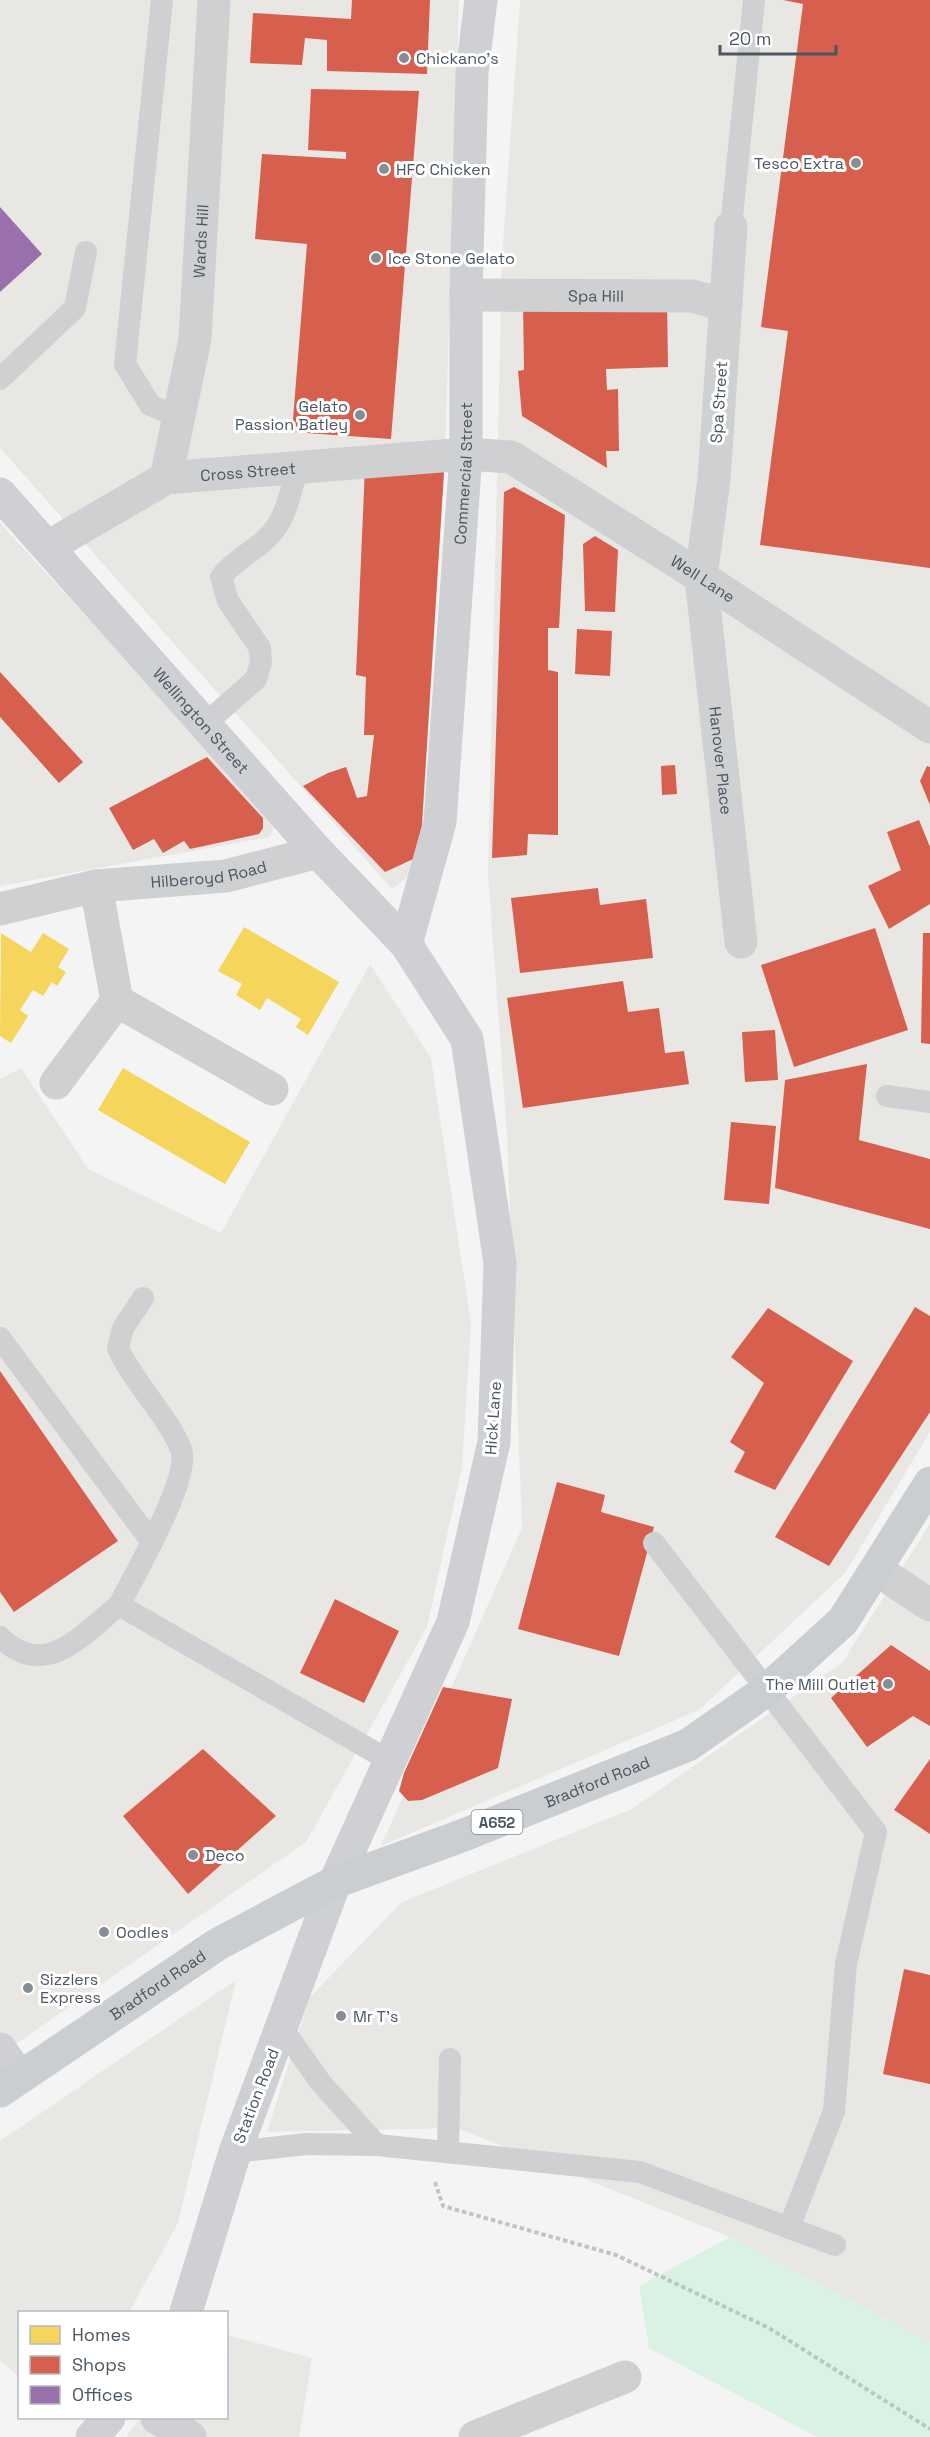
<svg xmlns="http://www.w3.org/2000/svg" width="930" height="2437" font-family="'Space Grotesk',sans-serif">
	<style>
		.commercial { fill: #e8e7e3 }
		.green { fill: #d9f2e3 }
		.homes { fill: #f6d55c }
		.shops { fill: #d6604d }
		.offices { fill: #9970ab }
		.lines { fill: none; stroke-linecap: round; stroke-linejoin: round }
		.path { stroke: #bcc7c4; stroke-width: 4; stroke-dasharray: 4.5 3; stroke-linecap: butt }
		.lane { stroke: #ced0d2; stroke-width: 22 }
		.street { stroke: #ced0d2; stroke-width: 33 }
		.secondary { stroke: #ced0d4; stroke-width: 33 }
		.primary { stroke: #caced1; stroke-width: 33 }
		.poi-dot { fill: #868d94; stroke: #fff; stroke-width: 2 }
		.labels { text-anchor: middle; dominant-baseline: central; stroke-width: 6; stroke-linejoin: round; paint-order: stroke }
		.shield { fill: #fff; stroke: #808990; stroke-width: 1.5 }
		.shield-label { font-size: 15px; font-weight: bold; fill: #4a5661 }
		.poi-label { font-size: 16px; fill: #4a5661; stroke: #fff; text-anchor: start }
		.street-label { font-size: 16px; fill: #4a5661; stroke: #fff }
	</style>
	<rect width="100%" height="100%" fill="#f4f4f4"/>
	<g class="commercial">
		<polygon points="0,0 459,0 445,456 420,867 392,889 0,448"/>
		<polygon points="520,0 930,0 930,1432 845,1573 699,1710 381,1846 522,1528 507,1136 488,873 502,260"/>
		<polygon points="0,523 210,750 275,823 270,837 0,886"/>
		<polygon points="370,964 431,1058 471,1324 462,1467 427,1627 306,1842 0,2055 0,1079 21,1068 88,1169 221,1233"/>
		<polygon points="930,1524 930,2342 730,2237 457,2128 267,2132 310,1997 402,1902 632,1809 842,1663"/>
		<polygon points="236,1980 178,2223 129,2312 20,2312 19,2377 0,2360 0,2141"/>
		<polygon points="227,2335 312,2358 299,2437 126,2437 140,2418 226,2418"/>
	</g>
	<polygon class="green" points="730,2237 930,2342 930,2437 817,2437 649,2348 639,2286"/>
	<g class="homes">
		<polygon points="244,927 339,982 308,1035 296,1027 301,1019 267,998 260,1010 236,995 242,984 218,971"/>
		<polygon points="1,933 31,952 43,933 69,949 58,967 66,972 57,986 52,982 43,996 33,990 20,1010 28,1016 11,1043 0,1036"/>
		<polygon points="123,1068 250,1142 225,1184 98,1110"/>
	</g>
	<g class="shops">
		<polygon points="352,0 430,0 427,74 327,71 327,40 305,38 302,65 250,63 253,13 351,19"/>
		<polygon points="783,0 930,0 930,568 760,545 788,331 761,327 803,4"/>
		<polygon points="311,89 419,91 391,439 292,432 307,244 255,239 262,154 346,159 346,152 308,150"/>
		<polygon points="667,299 668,367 606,369 607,390 618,389 619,451 606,451 607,468 522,416 518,371 524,370 523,302"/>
		<polygon points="365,467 444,472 420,856 385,872 303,786 328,773 346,767 357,798 367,796 374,735 364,735 366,677 356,675"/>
		<polygon points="514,487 565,515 559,628 548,628 548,670 558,672 558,835 528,834 527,855 492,858 504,492"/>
		<polygon points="595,536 618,550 615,612 585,611 583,544"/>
		<polygon points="577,629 612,631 610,676 575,674"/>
		<polygon points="0,672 83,762 59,783 0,717"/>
		<polygon points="207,757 263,818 263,828 259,834 190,849 184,841 163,853 154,839 133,850 109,808"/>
		<polygon points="675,765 677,794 662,795 661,766"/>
		<polygon points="927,766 930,767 930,805 920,781"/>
		<polygon points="919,820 930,847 930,904 889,929 868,886 901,870 887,832"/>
		<polygon points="598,888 600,905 646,899 653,958 520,973 511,898"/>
		<polygon points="875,928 908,1030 794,1067 761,965"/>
		<polygon points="923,933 930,933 930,1044 921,1043"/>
		<polygon points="623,981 628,1012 659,1008 665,1053 684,1051 689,1084 523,1108 507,998"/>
		<polygon points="775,1030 778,1080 745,1082 742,1032"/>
		<polygon points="867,1064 859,1140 930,1159 930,1229 775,1188 785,1080"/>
		<polygon points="731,1122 776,1126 769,1204 724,1200"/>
		<polygon points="915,1307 930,1316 930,1412 829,1566 775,1537"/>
		<polygon points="768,1308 853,1361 775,1490 734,1472 745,1452 730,1442 764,1383 731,1357"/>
		<polygon points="0,1371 118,1541 14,1612 0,1592"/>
		<polygon points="557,1482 605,1495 601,1512 654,1527 619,1656 518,1629"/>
		<polygon points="335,1599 399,1631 364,1703 300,1673"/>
		<polygon points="891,1645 930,1671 930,1726 913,1716 867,1747 831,1698"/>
		<polygon points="443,1687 512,1699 498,1768 422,1800 408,1801 399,1791 404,1773"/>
		<polygon points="203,1749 276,1816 188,1894 123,1816"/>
		<polygon points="930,1759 930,1834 894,1810"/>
		<polygon points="904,1969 930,1975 930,2084 883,2074"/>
	</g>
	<polygon class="offices" points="0,207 42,254 0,292"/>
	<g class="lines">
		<polyline class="path" points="435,2182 443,2206 616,2255 769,2328 930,2429"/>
		<g class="lane">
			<polyline points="162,0 125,364 150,405 178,417"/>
			<polyline points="731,227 754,0"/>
			<polyline points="0,379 75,308 86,252"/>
			<path d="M205 724 256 679 261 663 260 648 228 601 221 577C236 557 263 548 277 526 288 510 292 485 298 467"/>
			<polyline points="887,1096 930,1102"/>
			<polyline points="0,1338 151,1541"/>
			<polyline points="654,1543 876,1832 846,1964 834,2111 789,2228"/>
			<path d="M119 1605C134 1576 192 1476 181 1449 166 1413 134 1384 118 1348L123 1328 143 1298"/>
			<path d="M0 1637C45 1681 82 1635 119 1605L390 1761"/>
			<polyline points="282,2028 321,2083 377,2145"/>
			<polyline points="235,2152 306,2144 377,2145 640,2172 835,2245"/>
			<polyline points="448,2152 450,2059"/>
		</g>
		<g class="street">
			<path id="s1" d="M731 227 714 479 701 577 741 942"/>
			<path id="s2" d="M466 295 692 296 726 305"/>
			<path id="s3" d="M166 478 195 339 214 0"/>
			<path id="s4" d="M48 547 166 478 466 454 511 457 701 577 930 727"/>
			<polyline points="96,886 117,1001 272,1089"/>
			<path id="s5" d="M0 909 96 886 226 876 318 852"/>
			<polyline points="56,1083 117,1001"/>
			<polyline points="877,1570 930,1605"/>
			<polyline points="475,2437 625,2377"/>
		</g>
		<g class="secondary">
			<path id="s6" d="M0 494 318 852 406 944 467 1039 500 1263 494 1442 453 1622 335 1882 235 2152 186 2312"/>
			<path id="s7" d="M406 944 440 822 466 454V295L472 73 481 0"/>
			<polyline points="0,2049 20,2077"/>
			<polyline points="157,2418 190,2437"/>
			<polyline points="92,2437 109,2418"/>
		</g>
		<path class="primary" id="s8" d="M0 2091 218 1944 335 1882 464 1835 688 1745 767 1690 843 1621 930 1483"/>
	</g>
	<g class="poi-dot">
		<circle cx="404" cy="58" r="6"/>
		<circle cx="856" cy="163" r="6"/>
		<circle cx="384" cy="169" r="6"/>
		<circle cx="376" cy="258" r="6"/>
		<circle cx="360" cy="415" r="6"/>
		<circle cx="888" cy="1684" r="6"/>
		<circle cx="193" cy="1855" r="6"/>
		<circle cx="104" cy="1932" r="6"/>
		<circle cx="28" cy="1988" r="6"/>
		<circle cx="341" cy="2016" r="6"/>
	</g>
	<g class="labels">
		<rect class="shield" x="471.5" y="1810" width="51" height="24" rx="4.5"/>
		<g class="shield-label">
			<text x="497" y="1822">A652</text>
		</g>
		<g class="poi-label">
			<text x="416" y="58">Chickano's</text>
			<text x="844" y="163" text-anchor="end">Tesco Extra</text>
			<text x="396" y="169">HFC Chicken</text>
			<text x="388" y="258">Ice Stone Gelato</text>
			<text x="348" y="406" text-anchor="end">Gelato<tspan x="348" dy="18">Passion Batley</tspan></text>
			<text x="876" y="1684" text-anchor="end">The Mill Outlet</text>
			<text x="205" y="1855">Deco</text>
			<text x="116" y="1932">Oodles</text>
			<text x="40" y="1979">Sizzlers<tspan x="40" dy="18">Express</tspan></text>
			<text x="353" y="2016">Mr T's</text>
		</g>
		<g class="street-label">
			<text stroke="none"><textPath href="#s3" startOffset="240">Wards Hill</textPath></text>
			<text stroke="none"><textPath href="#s2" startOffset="130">Spa Hill</textPath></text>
			<text transform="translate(719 402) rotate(-86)">Spa Street</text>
			<text stroke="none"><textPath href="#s4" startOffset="219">Cross Street</textPath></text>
			<text stroke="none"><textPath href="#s7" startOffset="476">Commercial Street</textPath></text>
			<text stroke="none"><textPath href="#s4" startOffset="710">Well Lane</textPath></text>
			<text stroke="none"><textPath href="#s6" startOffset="303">Wellington Street</textPath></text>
			<text stroke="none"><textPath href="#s1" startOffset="536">Hanover Place</textPath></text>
			<text stroke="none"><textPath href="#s5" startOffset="212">Hilberoyd Road</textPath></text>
			<text transform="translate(493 1418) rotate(-86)">Hick Lane</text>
			<text stroke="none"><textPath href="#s8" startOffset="676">Bradford Road</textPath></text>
			<text stroke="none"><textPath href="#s8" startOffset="190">Bradford Road</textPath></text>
			<text transform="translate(256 2096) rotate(-69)">Station Road</text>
		</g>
	</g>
	<rect x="18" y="2311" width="210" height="108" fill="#ffffff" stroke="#b7bbc0" stroke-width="1.5"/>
	<rect x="30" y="2326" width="30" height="18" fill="#f6d55c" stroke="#b7bbc0" stroke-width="1.5"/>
	<text x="72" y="2341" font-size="18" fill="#4a5661">Homes</text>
	<rect x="30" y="2356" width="30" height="18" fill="#d6604d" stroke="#b7bbc0" stroke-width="1.5"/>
	<text x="72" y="2371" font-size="18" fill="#4a5661">Shops</text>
	<rect x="30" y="2386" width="30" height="18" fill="#9970ab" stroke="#b7bbc0" stroke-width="1.5"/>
	<text x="72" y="2401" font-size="18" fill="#4a5661">Offices</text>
	<path d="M720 45v9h116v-9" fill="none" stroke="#4a5661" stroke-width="3"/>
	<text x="729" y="45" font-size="18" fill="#4a5661" stroke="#ffffff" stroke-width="4.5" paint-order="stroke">20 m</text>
</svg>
